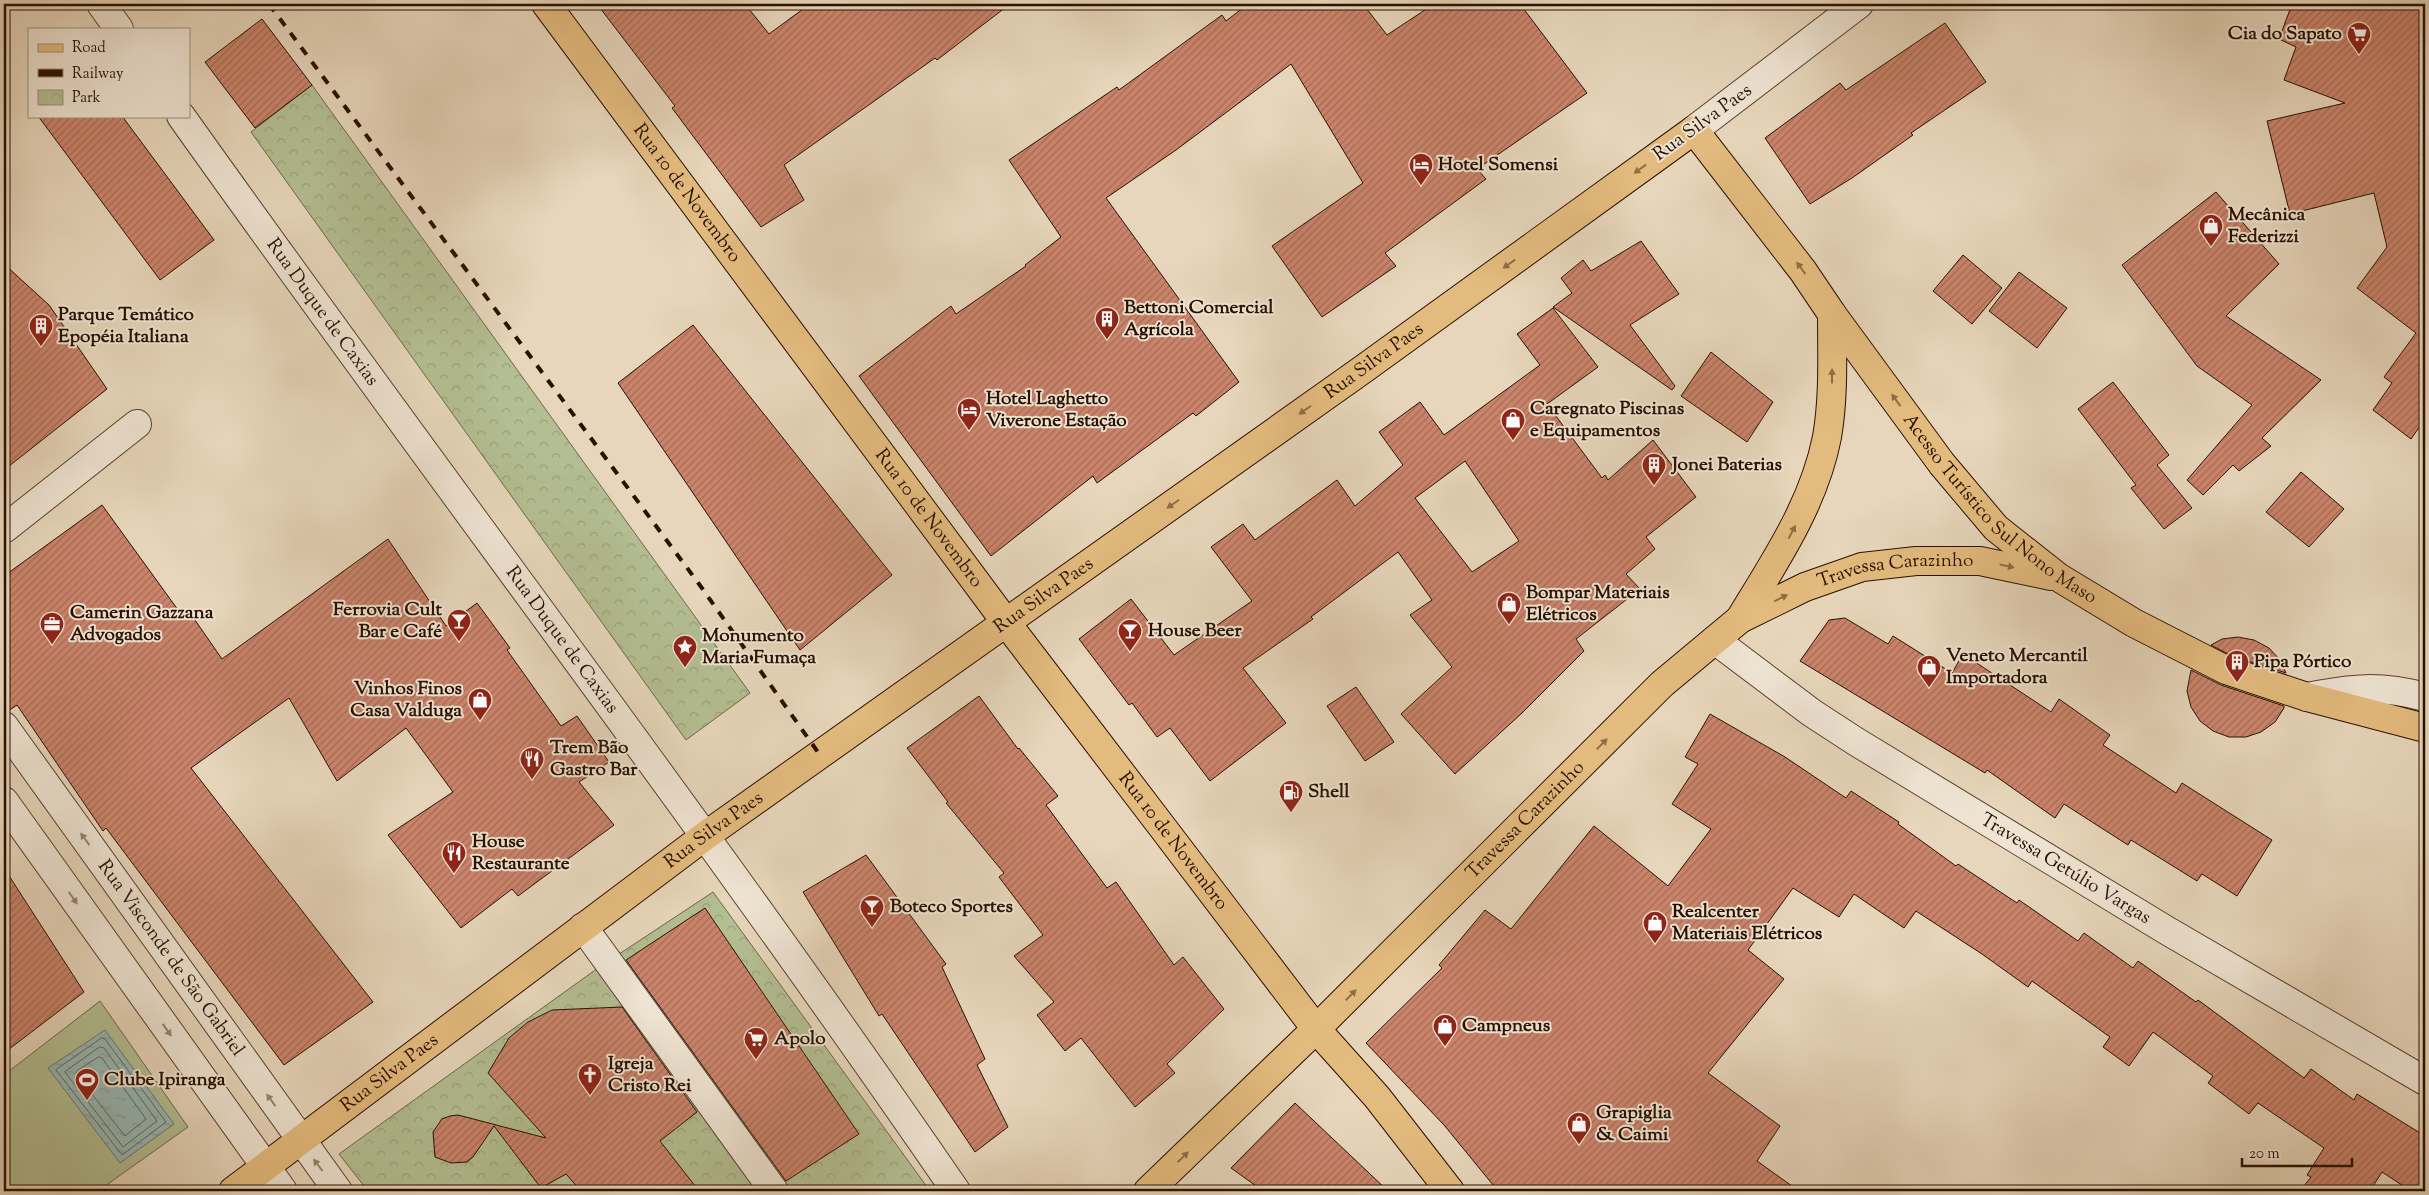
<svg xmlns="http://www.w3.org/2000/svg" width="2429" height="1195" font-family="'Sorts Mill Goudy',serif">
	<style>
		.grass { fill: #b3be92; stroke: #6e6749 }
		.park { fill: url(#park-crowns); stroke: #6e6749 }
		.water { fill: url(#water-ripples); stroke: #6b756d }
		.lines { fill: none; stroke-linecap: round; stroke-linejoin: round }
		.shore { stroke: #60645a; stroke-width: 1 }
		.building { fill: url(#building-hatch); stroke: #281000; fill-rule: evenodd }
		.minor-casing { stroke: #58422f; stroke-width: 30 }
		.major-casing { stroke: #281000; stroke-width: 30 }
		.minor { stroke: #efe4d3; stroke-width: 28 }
		.major { stroke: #e4bb7e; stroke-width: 28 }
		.rail { stroke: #281000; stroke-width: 4; stroke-dasharray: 9 9; stroke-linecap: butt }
		.oneway { fill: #8f6e45 }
		.oneway2 { fill: #958574 }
		.labels { text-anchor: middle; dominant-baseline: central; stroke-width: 4; stroke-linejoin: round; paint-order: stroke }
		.poi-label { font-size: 19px; font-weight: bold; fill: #281000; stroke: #efe4d3; text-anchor: start }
		.street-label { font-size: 19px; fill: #281000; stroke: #efe4d3 }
	</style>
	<defs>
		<pattern id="park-crowns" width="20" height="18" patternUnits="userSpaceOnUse" patternTransform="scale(1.25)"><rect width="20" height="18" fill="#b3be92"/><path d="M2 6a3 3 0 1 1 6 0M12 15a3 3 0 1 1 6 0" fill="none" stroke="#9aa27c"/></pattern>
		<pattern id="water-ripples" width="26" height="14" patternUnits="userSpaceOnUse" patternTransform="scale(1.25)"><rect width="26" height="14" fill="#97b8b5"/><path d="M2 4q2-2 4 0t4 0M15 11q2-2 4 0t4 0" fill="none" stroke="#829d9a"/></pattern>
		<pattern id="building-hatch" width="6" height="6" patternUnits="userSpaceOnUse" patternTransform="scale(1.25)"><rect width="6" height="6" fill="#cb846c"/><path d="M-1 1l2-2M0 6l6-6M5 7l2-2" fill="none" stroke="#a56b56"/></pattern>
	</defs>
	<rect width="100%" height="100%" fill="#e7d6bb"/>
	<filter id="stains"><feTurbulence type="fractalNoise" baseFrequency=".004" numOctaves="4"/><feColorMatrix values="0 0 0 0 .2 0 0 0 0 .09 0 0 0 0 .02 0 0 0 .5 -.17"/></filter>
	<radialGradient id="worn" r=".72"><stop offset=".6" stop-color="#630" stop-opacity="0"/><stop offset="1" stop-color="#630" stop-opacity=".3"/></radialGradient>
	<polygon class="grass" points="100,1001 188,1127 98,1191 4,1191 4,1075"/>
	<g class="park">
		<polygon points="312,85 750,693 686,740 251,132"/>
		<polygon points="713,892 930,1191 368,1191 339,1154 598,968"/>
	</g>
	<polygon class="water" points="105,1030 174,1124 120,1163 48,1068"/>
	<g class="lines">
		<g class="shore">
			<polygon points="102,1038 105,1039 166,1122 122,1155 56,1070"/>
			<polygon points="100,1047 104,1048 157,1121 123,1147 65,1072"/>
			<polygon points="99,1057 102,1058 146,1119 125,1136 76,1074 77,1071"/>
		</g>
	</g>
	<g class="building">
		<polygon points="597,4 745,4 769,34 810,4 1010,4 937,60 935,58 784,165 804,200 761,227 672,108 675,106"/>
		<polygon points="1248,4 1363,4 1387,35 1434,4 1520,4 1587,93 1477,169 1486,179 1385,253 1396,266 1322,317 1272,246 1363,183 1291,64 1176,150 1106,198 1239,382 1196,416 1193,413 1097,483 1093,476 991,556 859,376 951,306 956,314 1026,266 1025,265 1061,237 1009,160 1117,87 1119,90 1222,15 1226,21"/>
		<polygon points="2292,4 2425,4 2425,419 2411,439 2373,410 2392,383 2384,377 2416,333 2357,288 2387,247 2374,193 2290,214 2267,121 2345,103 2284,80 2296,47 2279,39"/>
		<polygon points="262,19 312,85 255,128 205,62"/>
		<polygon points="1945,23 1986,82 1911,133 1913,135 1852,178 1810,204 1765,138 1840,83 1846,90"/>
		<polygon points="38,116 122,116 214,240 160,280"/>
		<polygon points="2216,192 2279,264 2226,316 2321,380 2262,438 2271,446 2239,471 2233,465 2203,495 2187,480 2252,405 2197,366 2122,265"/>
		<polygon points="1641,241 1679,294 1630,325 1675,386 1672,390 1553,307 1572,293 1561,278 1583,260 1591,271"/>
		<polygon points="1963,255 2002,288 1972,324 1933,291"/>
		<polygon points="4,264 49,305 107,389 4,470"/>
		<polygon points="2019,272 2067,308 2037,348 1989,311"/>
		<path d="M1553 308 1598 367 1547 404 1602 478 1605 475 1608 480 1653 440 1696 497 1646 537 1655 549 1626 574 1640 589 1576 639 1584 651 1522 713 1455 774 1401 714 1452 667 1410 615 1432 600 1398 552 1311 617 1313 619 1243 668 1286 723 1210 781 1170 728 1157 737 1132 703 1129 705 1079 639 1131 599 1174 655 1252 601 1211 547 1243 524 1255 540 1337 480 1355 506 1403 465 1379 432 1420 402 1444 435 1540 365 1517 334ZM1465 461 1519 541 1472 572 1415 498Z"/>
		<polygon points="693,325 892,575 800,650 618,383"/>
		<polygon points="1711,352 1773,402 1747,442 1681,396"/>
		<polygon points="2113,382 2169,455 2157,465 2192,508 2164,529 2131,488 2136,485 2078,409"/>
		<polygon points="2301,472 2344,509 2309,547 2266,512"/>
		<polygon points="102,505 181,614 188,610 222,659 388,539 446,626 477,603 510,648 507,650 561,726 577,716 609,762 579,782 614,825 518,896 512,889 461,928 388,835 453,792 406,728 337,781 289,698 191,768 373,1002 284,1065 106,828 103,831 17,705 8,711 4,711 4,576"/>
		<polygon points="1845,618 1888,644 1893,636 1952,673 1963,654 2051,712 2059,699 2110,735 2103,745 2176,793 2182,783 2272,840 2237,896 2202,874 2197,881 2131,840 2128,845 2064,804 2055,818 1987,770 1985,773 1800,661 1829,620"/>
		<polygon points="2238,637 2254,640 2269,648 2280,660 2286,673 2232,656 2211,645 2222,639"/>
		<polygon points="2191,670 2221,685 2284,706 2284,708 2275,722 2261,732 2246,737 2229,737 2213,731 2200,721 2191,707 2187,691"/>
		<polygon points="1356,687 1394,742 1365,761 1327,706"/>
		<polygon points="979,696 1018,749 1019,748 1058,796 1046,805 1107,888 1116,882 1174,965 1183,957 1224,1009 1167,1064 1175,1073 1135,1107 1081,1038 1065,1051 1037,1015 1054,1002 1014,956 1043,935 999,877 1004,873 946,803 948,802 907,748"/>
		<polygon points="1710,714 1785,757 1846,798 1851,791 1899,822 1898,824 1956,866 1958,864 2017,903 2019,900 2078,941 2084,933 2133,968 2138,961 2196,1002 2198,1000 2304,1078 2311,1069 2354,1100 2357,1094 2425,1136 2425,1191 2411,1191 2382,1172 2370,1191 2300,1191 2311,1177 2307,1175 2324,1148 2258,1103 2249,1114 2208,1083 2213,1076 2153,1032 2129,1066 2103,1047 2110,1037 2032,981 2028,987 1982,954 1916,911 1904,928 1854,894 1839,917 1793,888 1748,950 1784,979 1708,1073 1780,1126 1757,1161 1799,1191 1498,1191 1444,1125 1366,1043 1442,968 1439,965 1485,910 1511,929 1594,826 1668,886 1711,829 1672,804 1698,764 1685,757"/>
		<polygon points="866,855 946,964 942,967 985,1059 977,1065 1008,1127 975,1152 882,1014 879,1016 803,892"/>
		<polygon points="4,868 84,992 4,1053"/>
		<polygon points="705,908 859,1134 786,1181 626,960"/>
		<polygon points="622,1007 697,1112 660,1141 699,1191 581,1191 566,1174 541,1188 494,1126 473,1157 467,1162 451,1163 435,1157 433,1132 442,1119 450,1116 458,1115 546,1138 488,1073 509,1038 528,1022 552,1010"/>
		<polygon points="1295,1103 1388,1191 1263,1191 1231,1168"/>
	</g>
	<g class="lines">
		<defs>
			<g id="minor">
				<polyline points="101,4 119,29"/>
				<path id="s1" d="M181 116C437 476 706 827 956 1191"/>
				<polyline points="1694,130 1859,4"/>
				<polyline points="4,529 137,424"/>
				<path id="s2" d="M1715 640 1812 713 1855 741 2166 930 2425 1081"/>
				<path d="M2307 697C2352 688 2380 685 2425 697"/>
				<path id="s3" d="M4 726 338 1191"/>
				<polyline points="4,801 283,1191"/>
				<polyline points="583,927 774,1191"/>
			</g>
			<g id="major">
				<path id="s4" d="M546 4 1005 621 1163 828 1316 1029 1377 1097 1450 1191"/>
				<path d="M1740 619C1775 561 1814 504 1827 437 1834 397 1832 355 1832 314"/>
				<path id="s5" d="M233 1191 705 836 1362 370 1694 130 1803 271 1832 314 1942 464 1996 528 2058 577 2134 623 2226 670 2307 697 2425 728"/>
				<path id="s6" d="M1148 1191 1316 1029 1662 684 1740 619 1805 587 1862 567 1916 561H1980L2051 576"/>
			</g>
		</defs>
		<use href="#minor" class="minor-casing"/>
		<use href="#major" class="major-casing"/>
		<use href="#minor" class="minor"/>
		<use href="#major" class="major"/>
		<polyline class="rail" points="269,4 699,584 820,755"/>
	</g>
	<defs><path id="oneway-solid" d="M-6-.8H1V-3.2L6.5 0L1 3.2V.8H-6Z" transform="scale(1.25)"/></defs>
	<g class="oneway">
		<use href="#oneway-solid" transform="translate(1640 169) rotate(144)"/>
		<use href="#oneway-solid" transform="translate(1509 264) rotate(144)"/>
		<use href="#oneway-solid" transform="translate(1801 268) rotate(-126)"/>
		<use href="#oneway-solid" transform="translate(1832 376) rotate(-90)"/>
		<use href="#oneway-solid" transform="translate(1896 400) rotate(-126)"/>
		<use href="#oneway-solid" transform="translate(1305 410) rotate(145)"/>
		<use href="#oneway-solid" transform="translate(1173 504) rotate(145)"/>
		<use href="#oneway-solid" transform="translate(1792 532) rotate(-62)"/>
		<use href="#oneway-solid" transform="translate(2007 566) rotate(12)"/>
		<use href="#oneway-solid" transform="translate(1781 598) rotate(-26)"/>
		<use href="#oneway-solid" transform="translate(1602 744) rotate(-45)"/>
		<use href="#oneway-solid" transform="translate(1351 995) rotate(-45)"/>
		<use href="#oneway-solid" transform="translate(1183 1157) rotate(-44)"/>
	</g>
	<g class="oneway2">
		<use href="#oneway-solid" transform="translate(85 839) rotate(-126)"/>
		<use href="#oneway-solid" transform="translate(73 898) rotate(55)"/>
		<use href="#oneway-solid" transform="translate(167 1030) rotate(55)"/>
		<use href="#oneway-solid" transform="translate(271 1100) rotate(-126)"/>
		<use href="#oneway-solid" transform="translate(318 1165) rotate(-127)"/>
	</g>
	<defs>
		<symbol id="supermarket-pin" viewBox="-11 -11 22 30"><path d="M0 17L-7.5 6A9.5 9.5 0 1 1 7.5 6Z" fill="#8f2418" stroke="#efe4d3"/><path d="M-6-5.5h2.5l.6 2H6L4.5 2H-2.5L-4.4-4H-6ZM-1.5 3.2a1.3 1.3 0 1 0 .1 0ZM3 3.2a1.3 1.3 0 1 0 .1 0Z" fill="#fff"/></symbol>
		<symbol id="hotel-pin" viewBox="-11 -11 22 30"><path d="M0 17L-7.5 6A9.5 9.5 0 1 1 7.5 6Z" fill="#8f2418" stroke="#efe4d3"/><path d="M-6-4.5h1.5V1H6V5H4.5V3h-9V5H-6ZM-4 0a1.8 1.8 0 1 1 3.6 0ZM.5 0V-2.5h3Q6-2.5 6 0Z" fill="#fff"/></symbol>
		<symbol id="shop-pin" viewBox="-11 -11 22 30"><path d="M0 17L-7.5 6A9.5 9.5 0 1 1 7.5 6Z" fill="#8f2418" stroke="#efe4d3"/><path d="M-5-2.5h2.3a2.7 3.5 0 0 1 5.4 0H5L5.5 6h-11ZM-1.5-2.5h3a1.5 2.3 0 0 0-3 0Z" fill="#fff"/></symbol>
		<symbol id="building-pin" viewBox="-11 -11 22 30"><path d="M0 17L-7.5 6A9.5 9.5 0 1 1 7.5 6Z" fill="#8f2418" stroke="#efe4d3"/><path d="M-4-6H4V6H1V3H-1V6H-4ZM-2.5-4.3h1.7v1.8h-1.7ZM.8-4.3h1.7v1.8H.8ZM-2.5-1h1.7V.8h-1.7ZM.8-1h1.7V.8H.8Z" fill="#fff"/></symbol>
		<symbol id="bar-pin" viewBox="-11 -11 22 30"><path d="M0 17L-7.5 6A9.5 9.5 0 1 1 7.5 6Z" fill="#8f2418" stroke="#efe4d3"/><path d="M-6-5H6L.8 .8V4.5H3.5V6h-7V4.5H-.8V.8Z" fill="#fff"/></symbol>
		<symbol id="office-pin" viewBox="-11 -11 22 30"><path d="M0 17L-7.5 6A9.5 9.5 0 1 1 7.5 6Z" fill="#8f2418" stroke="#efe4d3"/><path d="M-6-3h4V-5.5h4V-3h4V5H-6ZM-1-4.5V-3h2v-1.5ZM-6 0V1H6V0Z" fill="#fff"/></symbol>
		<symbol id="sight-pin" viewBox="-11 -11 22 30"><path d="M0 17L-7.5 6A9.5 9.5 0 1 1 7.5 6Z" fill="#8f2418" stroke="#efe4d3"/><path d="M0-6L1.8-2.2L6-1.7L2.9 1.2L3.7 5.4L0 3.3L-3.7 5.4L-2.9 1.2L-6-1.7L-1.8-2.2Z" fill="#fff"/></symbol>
		<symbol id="restaurant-pin" viewBox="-11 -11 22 30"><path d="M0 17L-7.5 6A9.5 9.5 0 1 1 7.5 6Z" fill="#8f2418" stroke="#efe4d3"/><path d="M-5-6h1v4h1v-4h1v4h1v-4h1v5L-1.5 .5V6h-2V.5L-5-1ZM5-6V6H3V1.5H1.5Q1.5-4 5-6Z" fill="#fff"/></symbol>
		<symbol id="fuel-pin" viewBox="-11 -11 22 30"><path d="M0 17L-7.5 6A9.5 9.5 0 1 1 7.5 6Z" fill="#8f2418" stroke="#efe4d3"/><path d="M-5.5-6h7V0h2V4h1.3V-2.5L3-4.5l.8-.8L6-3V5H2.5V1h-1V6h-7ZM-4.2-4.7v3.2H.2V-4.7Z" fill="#fff"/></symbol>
		<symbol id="church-pin" viewBox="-11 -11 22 30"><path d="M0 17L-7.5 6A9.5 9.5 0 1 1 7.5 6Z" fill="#8f2418" stroke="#efe4d3"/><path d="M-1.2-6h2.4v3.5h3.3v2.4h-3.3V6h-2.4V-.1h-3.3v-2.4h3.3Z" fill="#fff"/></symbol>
		<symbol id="stadium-pin" viewBox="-11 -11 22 30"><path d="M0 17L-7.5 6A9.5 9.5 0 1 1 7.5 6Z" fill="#8f2418" stroke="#efe4d3"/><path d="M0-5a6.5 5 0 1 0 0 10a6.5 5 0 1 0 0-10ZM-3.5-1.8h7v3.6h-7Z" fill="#fff"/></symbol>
	</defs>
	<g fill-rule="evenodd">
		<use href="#supermarket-pin" x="2345" y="20" width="28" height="38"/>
		<use href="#hotel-pin" x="1407" y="151" width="28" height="38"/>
		<use href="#shop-pin" x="2197" y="212" width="28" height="38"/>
		<use href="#building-pin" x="1093" y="305" width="28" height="38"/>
		<use href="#building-pin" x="27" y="312" width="28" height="38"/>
		<use href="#hotel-pin" x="955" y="396" width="28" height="38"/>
		<use href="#shop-pin" x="1499" y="406" width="28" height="38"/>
		<use href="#building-pin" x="1640" y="451" width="28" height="38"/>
		<use href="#shop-pin" x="1495" y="590" width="28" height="38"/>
		<use href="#bar-pin" x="445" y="607" width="28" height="38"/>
		<use href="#office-pin" x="38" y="610" width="28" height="38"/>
		<use href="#bar-pin" x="1116" y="617" width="28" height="38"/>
		<use href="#sight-pin" x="671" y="633" width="28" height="38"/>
		<use href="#building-pin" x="2223" y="648" width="28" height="38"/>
		<use href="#shop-pin" x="1915" y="653" width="28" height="38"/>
		<use href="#shop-pin" x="466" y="686" width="28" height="38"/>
		<use href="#restaurant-pin" x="518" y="745" width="28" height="38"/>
		<use href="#fuel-pin" x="1277" y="778" width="28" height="38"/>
		<use href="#restaurant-pin" x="440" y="839" width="28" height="38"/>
		<use href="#bar-pin" x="858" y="893" width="28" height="38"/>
		<use href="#shop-pin" x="1641" y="909" width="28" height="38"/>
		<use href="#shop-pin" x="1431" y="1012" width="28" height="38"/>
		<use href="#supermarket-pin" x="742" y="1025" width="28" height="38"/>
		<use href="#church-pin" x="576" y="1061" width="28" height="38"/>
		<use href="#stadium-pin" x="73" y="1066" width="28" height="38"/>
		<use href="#shop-pin" x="1565" y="1110" width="28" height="38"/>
	</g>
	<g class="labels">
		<g class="poi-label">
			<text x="2342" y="34" text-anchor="end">Cia do Sapato</text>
			<text x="1438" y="165">Hotel Somensi</text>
			<text x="2228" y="215">Mecânica<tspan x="2228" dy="22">Federizzi</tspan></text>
			<text x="1124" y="308">Bettoni Comercial<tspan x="1124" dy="22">Agrícola</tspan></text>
			<text x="58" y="315">Parque Temático<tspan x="58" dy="22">Epopéia Italiana</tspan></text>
			<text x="986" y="399">Hotel Laghetto<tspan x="986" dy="22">Viverone Estação</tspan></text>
			<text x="1530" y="409">Caregnato Piscinas<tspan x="1530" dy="22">e Equipamentos</tspan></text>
			<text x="1672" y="465">Jonei Baterias</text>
			<text x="1526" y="593">Bompar Materiais<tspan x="1526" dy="22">Elétricos</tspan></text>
			<text x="442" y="610" text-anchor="end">Ferrovia Cult<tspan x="442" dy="22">Bar e Café</tspan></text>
			<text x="70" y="613">Camerin Gazzana<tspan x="70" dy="22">Advogados</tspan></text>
			<text x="1148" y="631">House Beer</text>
			<text x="702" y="636">Monumento<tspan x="702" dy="22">Maria Fumaça</tspan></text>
			<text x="1946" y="656">Veneto Mercantil<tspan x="1946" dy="22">Importadora</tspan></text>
			<text x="2254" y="662">Pipa Pórtico</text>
			<text x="462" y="689" text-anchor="end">Vinhos Finos<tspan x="462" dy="22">Casa Valduga</tspan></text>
			<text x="550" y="748">Trem Bão<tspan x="550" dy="22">Gastro Bar</tspan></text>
			<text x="1308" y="792">Shell</text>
			<text x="472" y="842">House<tspan x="472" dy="22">Restaurante</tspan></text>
			<text x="890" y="907">Boteco Sportes</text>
			<text x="1672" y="912">Realcenter<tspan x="1672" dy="22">Materiais Elétricos</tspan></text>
			<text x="1462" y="1026">Campneus</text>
			<text x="774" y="1039">Apolo</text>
			<text x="608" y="1064">Igreja<tspan x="608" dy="22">Cristo Rei</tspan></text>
			<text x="104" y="1080">Clube Ipiranga</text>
			<text x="1596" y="1113">Grapiglia<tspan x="1596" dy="22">&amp; Caimi</tspan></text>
		</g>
		<g class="street-label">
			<text transform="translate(1703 123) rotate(-36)">Rua Silva Paes</text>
			<text stroke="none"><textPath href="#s4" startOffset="236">Rua 10 de Novembro</textPath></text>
			<text stroke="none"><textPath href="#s1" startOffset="242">Rua Duque de Caxias</textPath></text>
			<text stroke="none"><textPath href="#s5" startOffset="1411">Rua Silva Paes</textPath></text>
			<text stroke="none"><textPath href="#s5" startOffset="2295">Acesso Turístico Sul Nono Maso</textPath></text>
			<text stroke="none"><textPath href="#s4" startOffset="641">Rua 10 de Novembro</textPath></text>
			<text stroke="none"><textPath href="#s6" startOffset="989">Travessa Carazinho</textPath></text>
			<text stroke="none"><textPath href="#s5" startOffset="1006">Rua Silva Paes</textPath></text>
			<text stroke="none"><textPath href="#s1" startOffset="648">Rua Duque de Caxias</textPath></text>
			<text stroke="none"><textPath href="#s6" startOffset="529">Travessa Carazinho</textPath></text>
			<text stroke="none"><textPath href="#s5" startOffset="601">Rua Silva Paes</textPath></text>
			<text stroke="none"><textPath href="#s4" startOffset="1046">Rua 10 de Novembro</textPath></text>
			<text stroke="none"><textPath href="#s2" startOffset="419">Travessa Getúlio Vargas</textPath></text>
			<text stroke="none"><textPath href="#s3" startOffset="286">Rua Visconde de São Gabriel</textPath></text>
			<text stroke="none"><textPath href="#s5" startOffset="196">Rua Silva Paes</textPath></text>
		</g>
	</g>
	<rect width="2429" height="1195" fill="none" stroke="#e7d6bb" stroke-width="20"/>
	<rect x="5" y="5" width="2419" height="1185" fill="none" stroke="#281000" stroke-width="2.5"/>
	<rect x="10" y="10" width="2409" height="1175" fill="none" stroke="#281000"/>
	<rect x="28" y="28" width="162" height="90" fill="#efe4d3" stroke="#9f8f7f"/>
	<rect x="38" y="44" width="25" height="8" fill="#e4bb7e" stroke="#9f8f7f"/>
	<text x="72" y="52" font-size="15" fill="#281000">Road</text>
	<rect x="38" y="69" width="25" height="8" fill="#281000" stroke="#9f8f7f"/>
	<text x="72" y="78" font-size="15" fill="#281000">Railway</text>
	<rect x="38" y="90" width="25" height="15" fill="url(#park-crowns)" stroke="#9f8f7f"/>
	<text x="72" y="102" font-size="15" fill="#281000">Park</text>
	<path d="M2242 1158v8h110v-8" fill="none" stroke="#281000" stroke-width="2.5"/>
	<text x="2249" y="1158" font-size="15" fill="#281000" stroke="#efe4d3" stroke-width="4" paint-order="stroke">20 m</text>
	<rect width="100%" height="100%" filter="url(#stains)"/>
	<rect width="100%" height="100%" fill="url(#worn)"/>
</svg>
